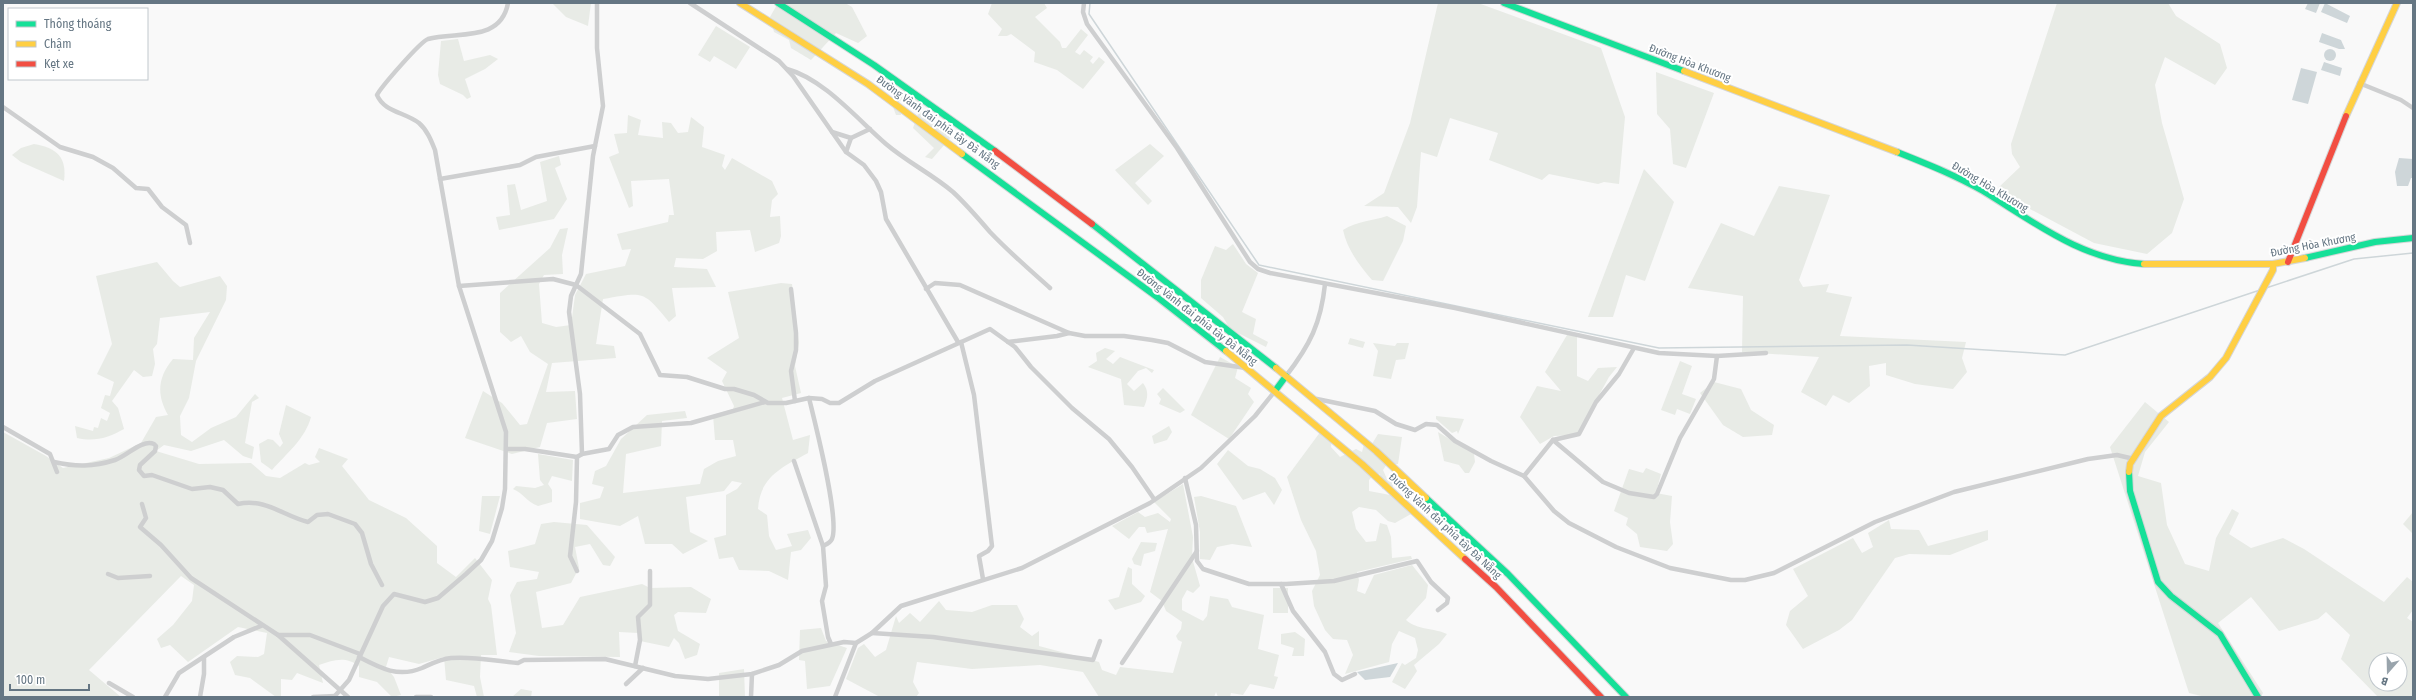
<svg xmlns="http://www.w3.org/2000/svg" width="2416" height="700" font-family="'Fira Sans Condensed',sans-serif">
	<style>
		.green { fill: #e8ebe6; fill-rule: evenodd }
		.water { fill: #ced6d9 }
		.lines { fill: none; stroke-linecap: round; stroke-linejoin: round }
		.stream { stroke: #ced6d9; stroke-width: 1.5 }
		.fast-casing { stroke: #d5d6d7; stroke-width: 8 }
		.slow-casing { stroke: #d5d6d7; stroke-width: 8 }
		.jam-casing { stroke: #d5d6d7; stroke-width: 8 }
		.street { stroke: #cecfd0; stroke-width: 4.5 }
		.fast { stroke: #16e098; stroke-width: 6 }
		.slow { stroke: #ffcf43; stroke-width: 6 }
		.jam { stroke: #f24e42; stroke-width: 6 }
		.labels { text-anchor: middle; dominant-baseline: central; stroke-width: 4; stroke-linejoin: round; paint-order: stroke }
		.street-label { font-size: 11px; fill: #657683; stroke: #fff }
	</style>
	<rect width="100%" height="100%" fill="#f9f9f9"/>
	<g class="green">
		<polygon points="552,3 591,3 588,26 566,17"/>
		<polygon points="778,3 845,3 852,7 867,36 858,43 836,33 811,60 791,48 789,40 774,32 770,17"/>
		<polygon points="992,3 1044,3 1047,8 1035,17 1060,42 1062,48 1066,48 1081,29 1088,35 1075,52 1080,55 1084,50 1093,57 1090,61 1093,64 1099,57 1105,62 1083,89 1057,70 1034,62 1035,52 1011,34 1007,36 998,36 1002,29 988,14"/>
		<polygon points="1438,3 1478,3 1601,48 1625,117 1619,184 1604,182 1598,184 1549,174 1542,180 1489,160 1498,133 1450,118 1437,157 1421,152 1417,207 1411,223 1398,207 1364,206 1384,193 1410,123"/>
		<polygon points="2057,3 2168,3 2176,16 2220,44 2227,68 2215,85 2165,57 2155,85 2162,123 2184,199 2172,233 2147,254 2094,243 2030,209 1998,188 2020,167 2012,154 2011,144"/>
		<polygon points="716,26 750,47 736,69 714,56 710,62 698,55"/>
		<polygon points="458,39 464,61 490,55 498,59 485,69 465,79 471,97 467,99 463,95 440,84 438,75 441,41"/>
		<polygon points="1656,72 1714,93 1686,168 1673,164 1670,129 1657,114"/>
		<polygon points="905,85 923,98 923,114 951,137 932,159 925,157 934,148 913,128 918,114 903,99 899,101 901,115 896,115 890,99"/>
		<path d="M628 115 641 120 638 135 663 138 662 122 671 123 678 133 688 132 691 117 704 127 702 147 725 155 722 166 725 170 732 158 772 181 778 194 772 200 770 217 780 216 781 236 779 243 755 252 750 230 716 232 717 251 703 259 676 258 674 267 707 269 716 287 672 288 676 316 669 322C643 290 644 292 603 299L596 344 614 346 616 358 552 363 546 392 575 391 577 419 547 423 540 447 512 454 465 438 483 391 502 403 520 425 527 424 548 364 530 352 521 336 511 342 500 332V293L550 248 560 229 568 228 562 255 563 274 544 275 539 284 542 323 556 327 571 325 575 295 586 274 625 266 631 249 622 250 617 234 668 222 669 215H674L669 179 631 181 633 206 629 208 609 157 619 153 614 134 627 133Z"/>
		<path d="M34 144C57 148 67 157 64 181L21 162 12 155 21 148Z"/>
		<polygon points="1150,144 1164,156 1135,183 1152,201 1148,205 1115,170"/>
		<polygon points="559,156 561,165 555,168 567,199 554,219 499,230 496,217 510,215 507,185 515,184 521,210 547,201 540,162"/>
		<polygon points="1644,169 1674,202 1645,281 1626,275 1613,317 1588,317"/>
		<polygon points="1779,186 1830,195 1799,280 1803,287 1829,284 1826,292 1852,297 1840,336 1966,342 1962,358 1967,372 1953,389 1915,384 1886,375 1886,363 1869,366 1870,386 1849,403 1833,395 1826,406 1801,392 1819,357 1742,352 1743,296 1688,288 1721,223 1754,236"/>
		<path d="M1387 216 1406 226 1403 241 1383 281 1372 280C1359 265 1347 249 1343 230 1357 221 1372 221 1387 216Z"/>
		<polygon points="1233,244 1246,264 1258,273 1242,312 1256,319 1253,334 1268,342 1266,347 1230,329 1223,317 1201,298 1201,280 1215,246 1226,250"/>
		<path d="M157 262 173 281 180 287 220 276 227 286 226 300 196 361 189 398 180 416 181 435 192 442 211 428 236 417 255 394 259 398 252 402 245 443 254 447 252 459 243 456 224 440 191 451 164 445 156 451 199 464 251 463 266 476 280 478 305 463 309 465 320 462 315 457 319 448 348 459 342 466 369 500 406 518 437 546V563L456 577 475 558 492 580 488 599 491 605 497 655H481L480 677 484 697H477L474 686 446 680 444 657 419 664 389 657 386 667 394 677 401 695 392 697 377 682 359 677V666C345 656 334 660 319 665L323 683 297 673 292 680 281 679V697H276L250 678 235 675 230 662 237 656 258 657 264 654 267 633 238 627 188 662 170 645 161 648 157 639 173 625 192 601 194 585 181 576 89 670 121 697H3V432L46 456 63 468 109 458 141 443 156 417 168 415C156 394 158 377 173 359L193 360 194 338 210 312 160 318 157 344 153 349 155 364 152 376 143 377 134 370 112 401 118 408 124 429C108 438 95 442 77 438L75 426 93 431 94 427 98 428 101 418 107 421 110 413 101 408 105 395 110 396 114 382 97 374 112 344 96 276Z"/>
		<path d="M781 283 792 284 799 343 795 366 801 393 782 398 793 440 810 435 808 453C783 467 760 476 758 509L767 515 769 536 776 550 792 546 787 534 808 530 811 538 801 550 791 552 788 580 769 571 739 570 733 557 719 559 714 538 726 535V495L737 489 742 483 732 481 724 491 686 497 690 532 708 541 683 554 672 544H645L638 516 620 526 580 519V503L600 498 604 487 592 484 595 471 606 466 621 439 647 415 685 411 687 418 662 421 661 446 626 454 623 493 700 484 704 469 718 461 736 456 733 440H715L713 415 733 409 734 406 722 381 727 372 707 358 739 338 728 292Z"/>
		<polygon points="1567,335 1577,335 1577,376 1588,381 1598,368 1617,367 1609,377 1577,435 1554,436 1540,444 1520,417 1537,386 1561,391 1545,372"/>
		<polygon points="1350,338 1365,342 1363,348 1348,344"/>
		<polygon points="1373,343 1395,346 1397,343 1409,343 1405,359 1396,360 1391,379 1373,376 1378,351"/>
		<path d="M1105 348 1115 351 1106 359 1113 364 1120 357 1154 370 1152 373 1146 368 1138 371 1127 384 1134 391 1143 383C1149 391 1148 398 1144 407L1124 405 1121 379 1088 367 1097 361 1096 353Z"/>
		<polygon points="1220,357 1238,367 1235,378 1251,388 1248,394 1254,402 1229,439 1191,415"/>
		<polygon points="1680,361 1692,366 1682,394 1696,399 1690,414 1677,409 1675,415 1661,410"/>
		<polygon points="1714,382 1741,389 1751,410 1774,425 1772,435 1743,437 1723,425 1700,393"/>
		<polygon points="1163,388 1185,410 1180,413 1159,404 1161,399 1157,394"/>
		<path d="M2145 402 2169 422 2145 452 2138 476 2161 483 2167 525 2185 564 2209 571 2216 538 2232 509 2239 513 2229 534 2251 548 2283 538 2304 549 2384 602 2407 577 2413 582V610L2407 618 2413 622V697H2378L2341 659 2350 635 2326 612 2318 619 2279 631 2251 597 2218 623 2263 693 2261 697H2205L2189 693 2110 447ZM2376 660H2400V684H2376Z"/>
		<path d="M286 405 311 417C305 439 287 453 272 470L261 462 259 444 268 439 273 440 280 447 283 443 279 434Z"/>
		<polygon points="1436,416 1464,419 1458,434 1457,431 1452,433 1436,419"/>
		<polygon points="1169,426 1172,432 1167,440 1154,444 1152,436"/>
		<path d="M1321 431 1332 439 1331 447 1340 457 1356 449 1362 452 1365 440 1372 444 1378 434 1402 437 1398 464H1387L1383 470 1387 479 1395 482 1391 490 1382 489 1380 474 1375 473 1369 480V491L1406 498 1411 514 1395 523 1388 521 1376 510 1359 507 1352 512 1356 529 1366 542 1376 541 1380 523 1387 525 1391 537 1392 558 1411 556 1412 559 1357 572 1359 580 1357 591 1365 594 1374 575 1412 565 1428 585 1426 598 1406 620C1417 630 1434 628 1447 634L1439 644 1414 665 1417 671 1405 689 1392 682 1402 663 1405 665 1416 658 1418 650 1415 638 1399 631 1392 644 1389 662 1345 674 1353 655 1347 640 1333 639 1325 630 1314 606 1312 591 1320 575 1316 551 1301 520 1287 477Z"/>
		<polygon points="1438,432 1474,454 1475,462 1469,473 1465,473 1459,465 1444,461"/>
		<polygon points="1228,450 1248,466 1260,469 1275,478 1282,490 1274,505 1265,492 1243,500 1217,464"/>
		<path d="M538 454 573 460 572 481 552 476 548 484 552 490V502L538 506C527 502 523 493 513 489L516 486 535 488 544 485 540 480Z"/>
		<polygon points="1646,468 1661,474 1656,493 1672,496 1670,522 1673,544 1667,551 1640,547 1637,534 1626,525 1628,518 1614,511 1629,469 1643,473"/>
		<polygon points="1183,484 1193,537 1192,558 1200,586 1193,593 1187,590 1182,599 1182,610 1203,621 1207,616 1210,596 1228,599 1232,607 1264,615 1258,649 1279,655 1274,676 1278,677 1274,689 1250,684 1243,695 1231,693 1230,697 1218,697 1216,692 1214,697 1099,697 1083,672 1040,665 972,669 917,662 913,682 919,693 916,697 880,697 846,679 858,648 864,644 875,657 886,650 896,616 899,623 910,613 920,622 939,601 946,610 972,612 992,605 1017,605 1024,619 1020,627 1032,636 1039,631 1039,646 1099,662 1102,670 1116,675 1120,667 1173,673 1182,642 1178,640 1176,636 1181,629 1182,622 1166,611 1162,601 1150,592 1168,529 1147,533 1145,527 1139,527 1129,539 1112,526 1138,512 1145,517 1158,513 1170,522 1171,519 1154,502"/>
		<polygon points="482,496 500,496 490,534 479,531"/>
		<polygon points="1201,496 1236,506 1252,547 1232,544 1217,547 1210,560 1200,559 1200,532 1194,497"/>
		<polygon points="2413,512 2413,534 2403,524"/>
		<polygon points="1889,520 1891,529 1919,530 1928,546 1988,530 1988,540 1950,555 1909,554 1895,558 1852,620 1839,630 1803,649 1786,625 1790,611 1808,596 1793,569 1853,538 1862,553 1873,547 1868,533"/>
		<polygon points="554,522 587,525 615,557 610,566 603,565 590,544 575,547 579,568 571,583 536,592 542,628 563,625 580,597 642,584 650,588 691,587 711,599 706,613 678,612 674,615 678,631 700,644 697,655 685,659 679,643 674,638 669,647 640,641 638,633 619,632 620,657 539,656 509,652 516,633 510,595 517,582 537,579 539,572 510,567 508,551 535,544 541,524"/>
		<polygon points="1141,542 1157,543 1155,551 1144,554 1141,566 1134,564 1132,559"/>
		<polygon points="1128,567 1132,569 1132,584 1145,596 1141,602 1115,610 1108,600 1119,597"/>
		<rect x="1273" y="588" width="15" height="25"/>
		<polygon points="821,628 826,641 847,648 830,686 807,689 805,661 799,660 800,630"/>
		<polygon points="1295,632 1305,639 1304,656 1292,656 1294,648 1281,644 1281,634"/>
		<polygon points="744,669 745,697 719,697 719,673"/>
		<polygon points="521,689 532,691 531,697 512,697"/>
	</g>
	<g class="water">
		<polygon points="2308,3 2320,3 2316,13 2305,9"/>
		<polygon points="2325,3 2350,16 2347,23 2321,12"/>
		<polygon points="2322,33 2341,40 2345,49 2339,49 2319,42"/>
		<circle cx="2330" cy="55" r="6"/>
		<polygon points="2324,62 2342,68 2340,76 2321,70"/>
		<polygon points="2301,68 2317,72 2308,104 2292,100"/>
		<polygon points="2399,158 2413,159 2413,178 2411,178 2408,186 2397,186 2395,172"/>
		<polygon points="1398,663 1390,677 1365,680 1357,672"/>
	</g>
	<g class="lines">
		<g class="stream">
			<polyline points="1090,3 1089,14 1259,265 1659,348 1907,345 2065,355 2260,290"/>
			<polyline points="2266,288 2354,259 2413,253"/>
		</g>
		<defs>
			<g id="fast">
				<polyline points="778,3 874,65 995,151"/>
				<polyline points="1504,3 1684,71"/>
				<path d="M1897 152C1927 164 1955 175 1983 191 2034 222 2082 260 2144 264"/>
				<polyline points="962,154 1157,297 1226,351"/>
				<polyline points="1092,224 1276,368"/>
				<polyline points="2305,258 2375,242 2413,238"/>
				<polyline points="1275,391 1286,376"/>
				<polyline points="2129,472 2130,491 2158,582 2171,596 2220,634 2258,697"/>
				<polyline points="1426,498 1508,574 1626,697"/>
			</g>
			<g id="slow">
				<polyline points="740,3 868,84 962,154"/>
				<polyline points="1684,71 1897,152"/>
				<polyline points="2346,116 2397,3"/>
				<polyline points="2144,264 2273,264 2305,258"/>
				<polyline points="1226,351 1362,464 1465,559"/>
				<polyline points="1276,368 1376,451 1426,498"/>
				<polyline points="2129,472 2130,464 2161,416 2210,377 2226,358 2273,270 2273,264"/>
			</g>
			<g id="jam">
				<polyline points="995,151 1092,224"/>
				<polyline points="2288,262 2346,116"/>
				<polyline points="1465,559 1496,587 1601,697"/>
			</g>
		</defs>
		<use href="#fast" class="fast-casing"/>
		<use href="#slow" class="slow-casing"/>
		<use href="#jam" class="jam-casing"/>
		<g class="street">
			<polyline points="690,3 779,61 793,76 846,152 864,165 876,181 881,192 886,219 958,342"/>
			<polyline points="1084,3 1083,12 1087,24 1177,148 1250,262 1258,269 1270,273 1455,308 1659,353 1717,356 1766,353"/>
			<path d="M787 69C824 79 858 120 886 144 907 162 932 174 953 192 966 204 978 218 990 232 1009 252 1030 270 1050 288"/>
			<polyline points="2359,83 2401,100 2413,108"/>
			<polyline points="3,107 60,147 93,157 113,168 136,188 148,189 162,207 186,225 190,243"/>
			<polyline points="832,132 851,138 870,129"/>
			<polyline points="846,152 851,138"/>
			<polyline points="440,179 520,165 536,157 595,146"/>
			<polyline points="459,286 553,279 576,285 640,334 660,375 687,377 725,389 734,389 754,395 768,403 786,403 809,398 822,399 830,403 839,403 875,381 990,329 1015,347 1031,367 1072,408 1109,439 1132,467 1154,499"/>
			<polyline points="791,289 796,333 796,350 791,371 795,401"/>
			<polyline points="926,289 935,283 960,285 1069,333 1085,336 1124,336 1152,340 1168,343 1205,362 1246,368"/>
			<polyline points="961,342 974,395 992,546 988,551 979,556 983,579"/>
			<polyline points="1008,342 1057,336 1069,333"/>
			<path d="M1286 376C1310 345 1321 323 1325 284"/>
			<path d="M809 398C815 423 840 519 832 539 830 543 827 544 823 546"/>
			<polyline points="1317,399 1375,411 1396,424 1415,430 1426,424 1437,425 1455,441 1491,461 1524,476 1554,511 1569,523 1616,547 1670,568 1731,580 1745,580 1774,573 1875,522 1954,492 2088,459 2117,455 2134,459"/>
			<polyline points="3,427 50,454 57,472"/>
			<polyline points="1553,440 1603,482 1629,493 1654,497 1657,494 1680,438 1714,379 1717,356"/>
			<polyline points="507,449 525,449 577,457"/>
			<polyline points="582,454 609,449 618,435 633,427 691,423 765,402"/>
			<polyline points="794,461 823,546 826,586 822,601 828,637 831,644"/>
			<path d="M54 462C76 467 93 467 115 460 127 456 142 439 154 444L156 446 155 451 140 465 139 470 144 476 152 475 192 489 210 487 223 490 238 504C266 498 283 516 308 522L317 515 328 514 355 524 362 533 371 564 382 585"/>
			<polyline points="1524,476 1553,440 1579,434 1596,402 1619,374 1634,348"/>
			<polyline points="1185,478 1196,525 1197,561 1203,569 1249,584 1286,584 1334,581 1417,561 1431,582 1448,598 1447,603 1438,610"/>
			<polyline points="142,504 146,518 140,527 161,545 191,578 278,635 348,697"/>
			<polyline points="577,571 570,556 576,502 577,457 582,454 580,394 569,312 571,296 581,274 593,156 603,106 597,48 597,3"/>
			<polyline points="108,574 118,578 150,576"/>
			<polyline points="1281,584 1293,611 1325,652 1334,674 1342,680 1355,674"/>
			<polyline points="872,633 933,637 1093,660 1100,641"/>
			<polyline points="278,635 310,635 360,654"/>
			<path d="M359 657C380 668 398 678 422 668 431 664 440 659 451 658 472 656 496 661 518 663L524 660 605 659 675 676 708 679 752 674 779 665 802 651 844 642 856 643 872 633 901 606 1022 568 1150 503 1201 468 1255 416 1275 391"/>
			<polyline points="1122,663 1197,551"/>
			<polyline points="635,666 640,640 638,617 650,605 650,571"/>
			<polyline points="109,683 133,697"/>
			<polyline points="626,684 643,668"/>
			<polyline points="165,697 179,673 234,637 261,626"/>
			<polyline points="200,697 204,674 204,658"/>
			<polyline points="313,697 335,696"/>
			<path d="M334 697 349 680 383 606 394 594 425 602 438 598 466 574 481 560 492 541 502 508 505 489 506 432 459 286 435 150C431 140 427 130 419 123 405 112 384 112 377 95 381 87 420 42 428 39 456 31 501 43 508 3"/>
			<polyline points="416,697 431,697"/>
			<polyline points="751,697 752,674"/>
			<polyline points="835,697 856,643"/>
		</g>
		<use href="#fast" class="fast"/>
		<use href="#slow" class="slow"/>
		<use href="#jam" class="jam"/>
	</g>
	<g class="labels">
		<g class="street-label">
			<text transform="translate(1690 63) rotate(21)">Đường Hòa Khương</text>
			<text transform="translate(938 122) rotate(36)">Đường Vành đai phía tây Đà Nẵng</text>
			<text transform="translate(1990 187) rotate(31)">Đường Hòa Khương</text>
			<text transform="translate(2313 245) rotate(-11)">Đường Hòa Khương</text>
			<text transform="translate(1197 317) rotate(38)">Đường Vành đai phía tây Đà Nẵng</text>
			<text transform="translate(1445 526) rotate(43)">Đường Vành đai phía tây Đà Nẵng</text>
		</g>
	</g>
	<rect width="2416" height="700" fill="none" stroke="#657683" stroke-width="8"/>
	<rect x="8" y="8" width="140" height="72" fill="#ffffff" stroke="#c1c8cd"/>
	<rect x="16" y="21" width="20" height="6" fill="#16e098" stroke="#c1c8cd"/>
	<text x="44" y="28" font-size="12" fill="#657683">Thông thoáng</text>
	<rect x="16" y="41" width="20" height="6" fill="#ffcf43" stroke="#c1c8cd"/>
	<text x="44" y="48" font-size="12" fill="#657683">Chậm</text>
	<rect x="16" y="61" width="20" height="6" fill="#f24e42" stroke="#c1c8cd"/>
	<text x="44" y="68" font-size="12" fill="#657683">Kẹt xe</text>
	<g transform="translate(2388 672) rotate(200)"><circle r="19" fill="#ffffff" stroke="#c1c8cd"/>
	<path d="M0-3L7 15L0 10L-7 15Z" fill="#99a4ac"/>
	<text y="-6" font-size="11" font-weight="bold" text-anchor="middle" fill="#657683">B</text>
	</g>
	<path d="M10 684v6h79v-6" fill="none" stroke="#657683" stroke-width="2"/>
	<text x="16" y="684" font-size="12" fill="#657683" stroke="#ffffff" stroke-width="3" paint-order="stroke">100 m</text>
</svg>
